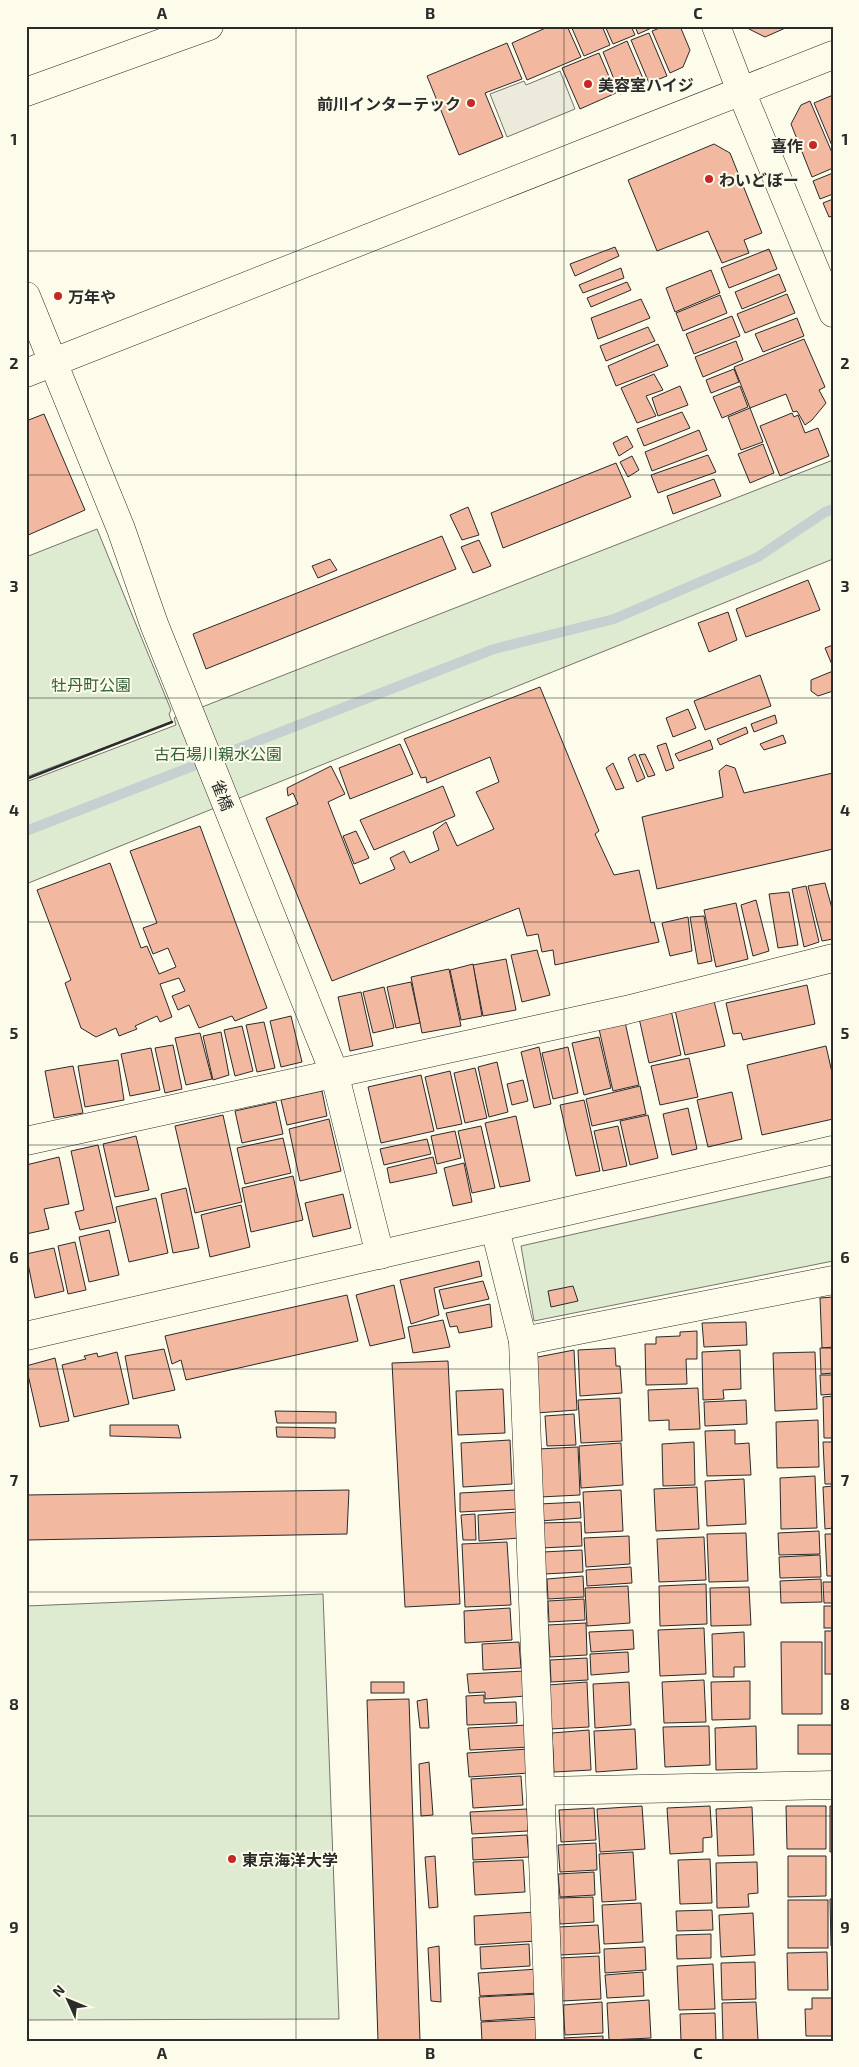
<svg xmlns="http://www.w3.org/2000/svg" width="859" height="2067" font-family="'Exo 2','Noto Sans JP',sans-serif">
	<style>
		.green { fill: #deebd1; stroke: #74746e }
		.parking { fill: #eceadb; stroke: #74746e }
		.lines { fill: none; stroke-linecap: round; stroke-linejoin: round }
		.stream { stroke: #c7d0d0; stroke-width: 10 }
		.building { fill: #f2b8a0; stroke: #2b2b2b }
		.minor-casing { stroke: #2b2b2b; stroke-width: 29 }
		.minor { stroke: #fdfbea; stroke-width: 28 }
		.wall { stroke: #2b2b2b; stroke-width: 2.5 }
		.grid { fill: none; stroke: #2b2b2b; stroke-width: 1; stroke-opacity: 0.55 }
		.poi-dot { fill: #c62828; stroke: #fdfbea; stroke-width: 2 }
		.labels { text-anchor: middle; dominant-baseline: central; stroke-width: 4; stroke-linejoin: round; paint-order: stroke }
		.poi-label { font-size: 16px; font-weight: bold; fill: #2b2b2b; stroke: #fdfbea; text-anchor: start }
		.park-label { font-size: 16px; fill: #34623c; stroke: #fdfbea }
		.street-label { font-size: 16px; fill: #2b2b2b; stroke: #fdfbea }
		.neatline { fill: none; stroke: #2b2b2b; stroke-width: 2 }
		.grid-label { font-size: 16px; text-anchor: middle; font-weight: bold; fill: #2b2b2b }
	</style>
	<rect width="100%" height="100%" fill="#fdfbea"/>
	<g class="green">
		<polygon points="833,460 833,559 26,884 26,782 176,725 174,718"/>
		<polygon points="97,529 171,710 169,714 172,722 26,777 26,557"/>
		<polygon points="833,1176 833,1261 534,1321 521,1246"/>
		<polygon points="323,1594 339,2019 26,2020 26,1606"/>
	</g>
	<polygon class="parking" points="560,71 575,109 507,137 490,94 524,81 526,85"/>
	<g class="lines">
		<polyline class="stream" points="26,831 494,649 614,619 758,557 825,512 833,509"/>
	</g>
	<g class="building">
		<polygon points="550,26 567,26 581,57 527,80 512,43"/>
		<polygon points="571,26 602,26 610,45 584,56"/>
		<polygon points="605,26 631,26 635,35 613,44"/>
		<polygon points="635,26 656,26 638,34"/>
		<polygon points="665,26 680,26 690,50 683,67 670,73 652,31"/>
		<polygon points="748,26 790,26 765,37 749,29"/>
		<polygon points="649,33 667,76 649,83 631,40"/>
		<polygon points="627,41 645,83 620,94 603,52"/>
		<polygon points="507,43 522,79 485,93 503,137 459,155 427,76"/>
		<polygon points="599,53 616,93 580,109 562,68"/>
		<polygon points="833,95 833,148 814,103"/>
		<polygon points="810,101 833,155 833,168 812,177 791,124 801,105"/>
		<polygon points="714,144 730,153 762,233 744,240 749,253 722,263 708,231 657,251 628,180"/>
		<polygon points="833,173 833,194 820,199 813,181"/>
		<polygon points="833,199 833,216 829,217 823,203"/>
		<polygon points="615,247 619,256 575,276 570,264"/>
		<polygon points="769,249 777,269 729,288 721,268"/>
		<polygon points="621,268 624,278 583,293 579,285"/>
		<polygon points="711,270 720,293 675,312 666,288"/>
		<polygon points="779,274 786,291 742,309 735,292"/>
		<polygon points="627,282 631,290 591,307 587,298"/>
		<polygon points="787,294 795,313 745,333 737,314"/>
		<polygon points="720,295 727,313 683,331 676,313"/>
		<polygon points="641,299 650,318 598,339 591,318"/>
		<polygon points="732,316 740,336 694,354 686,334"/>
		<polygon points="797,318 804,336 763,352 755,334"/>
		<polygon points="648,327 655,341 606,361 600,346"/>
		<polygon points="804,339 825,387 819,390 826,403 812,420 805,425 797,411 793,412 786,394 750,408 734,367"/>
		<polygon points="736,341 743,360 703,377 695,357"/>
		<polygon points="658,344 668,366 616,386 608,366"/>
		<polygon points="734,369 739,382 711,393 706,380"/>
		<polygon points="654,374 663,390 646,396 656,416 637,423 621,388"/>
		<polygon points="680,386 688,405 658,416 652,398"/>
		<polygon points="740,386 748,407 722,418 713,397"/>
		<polygon points="750,408 763,442 741,450 728,417"/>
		<polygon points="682,412 690,428 644,446 637,429"/>
		<polygon points="792,413 794,417 798,415 805,433 818,428 829,456 780,476 760,426"/>
		<polygon points="44,414 85,510 26,536 26,421"/>
		<polygon points="699,430 707,450 652,471 645,452"/>
		<polygon points="627,436 633,447 619,456 613,443"/>
		<polygon points="763,444 774,473 750,483 738,454"/>
		<polygon points="708,455 716,472 658,493 651,475"/>
		<polygon points="632,456 639,470 628,477 620,462"/>
		<polygon points="616,463 631,497 503,548 491,513"/>
		<polygon points="714,479 721,496 673,514 667,496"/>
		<polygon points="468,507 479,535 462,540 450,515"/>
		<polygon points="442,536 456,569 206,669 193,634"/>
		<polygon points="479,540 491,566 473,573 461,547"/>
		<polygon points="330,559 337,570 318,578 312,566"/>
		<polygon points="808,580 820,610 746,637 736,609"/>
		<polygon points="728,612 737,640 709,652 698,623"/>
		<polygon points="833,645 833,667 825,648"/>
		<polygon points="833,671 833,691 818,696 811,691 811,680"/>
		<polygon points="760,675 771,706 705,730 694,701"/>
		<polygon points="540,687 599,831 595,834 614,875 639,870 651,923 654,922 659,942 555,965 553,950 542,952 538,934 527,936 519,908 332,981 266,818 298,804 293,793 288,796 287,788 331,766 345,794 328,802 360,884 395,869 390,858 404,851 410,863 439,850 433,832 446,822 457,846 494,829 476,792 499,782 490,757 427,783 426,777 421,778 404,739"/>
		<polygon points="688,709 696,728 673,737 666,718"/>
		<polygon points="775,715 777,723 754,732 751,724"/>
		<polygon points="746,727 748,733 720,745 717,739"/>
		<polygon points="783,735 786,743 764,750 760,744"/>
		<polygon points="710,740 713,749 679,761 675,754"/>
		<polygon points="666,743 674,768 666,771 657,746"/>
		<polygon points="400,744 413,774 350,799 339,768"/>
		<polygon points="635,754 645,778 637,782 628,758"/>
		<polygon points="645,754 655,775 648,777 639,755"/>
		<polygon points="613,763 624,788 616,790 606,768"/>
		<polygon points="726,765 735,768 744,793 833,773 833,849 657,889 642,817 723,797 719,771"/>
		<polygon points="443,786 455,816 374,850 360,820"/>
		<polygon points="200,826 267,1008 235,1021 232,1016 199,1028 189,1005 178,1010 172,996 185,991 179,978 160,984 172,1017 160,1022 157,1016 135,1026 137,1029 119,1036 116,1028 96,1037 81,1028 65,983 71,980 37,890 110,863 141,948 147,946 159,974 176,967 168,948 153,954 143,928 157,923 130,851"/>
		<polygon points="356,831 369,858 354,864 343,836"/>
		<polygon points="825,883 833,912 833,939 822,941 808,886"/>
		<polygon points="806,886 819,942 804,947 792,889"/>
		<polygon points="789,892 798,945 778,948 769,894"/>
		<polygon points="756,900 769,951 753,956 741,905"/>
		<polygon points="736,903 748,959 716,967 704,910"/>
		<polygon points="704,916 712,961 698,964 690,917"/>
		<polygon points="688,917 692,951 670,956 662,923"/>
		<polygon points="537,950 550,995 522,1002 511,955"/>
		<polygon points="506,959 516,1010 483,1016 473,965"/>
		<polygon points="473,964 482,1016 461,1020 450,970"/>
		<polygon points="449,969 461,1026 422,1033 411,977"/>
		<polygon points="411,982 420,1023 396,1028 387,987"/>
		<polygon points="807,985 815,1024 743,1040 741,1033 733,1034 726,1003"/>
		<polygon points="384,987 394,1028 373,1033 363,992"/>
		<polygon points="361,992 373,1046 350,1051 338,997"/>
		<polygon points="714,1001 725,1046 685,1055 675,1010"/>
		<polygon points="671,1010 681,1055 649,1063 639,1018"/>
		<polygon points="291,1016 302,1062 281,1067 270,1021"/>
		<polygon points="264,1022 275,1068 257,1072 246,1025"/>
		<polygon points="625,1022 639,1085 613,1091 599,1029"/>
		<polygon points="242,1026 253,1071 235,1076 224,1030"/>
		<polygon points="221,1032 229,1075 213,1080 203,1036"/>
		<polygon points="200,1033 212,1079 186,1085 175,1038"/>
		<polygon points="599,1037 611,1088 584,1095 572,1043"/>
		<polygon points="173,1045 182,1089 165,1093 155,1048"/>
		<polygon points="826,1046 833,1077 833,1119 762,1135 747,1065"/>
		<polygon points="539,1047 551,1104 534,1108 521,1052"/>
		<polygon points="568,1047 578,1093 553,1099 542,1053"/>
		<polygon points="151,1048 160,1090 130,1096 121,1054"/>
		<polygon points="689,1058 698,1097 660,1105 651,1066"/>
		<polygon points="118,1060 124,1100 85,1107 78,1066"/>
		<polygon points="497,1062 508,1112 489,1117 478,1067"/>
		<polygon points="73,1066 83,1113 54,1118 45,1071"/>
		<polygon points="475,1068 487,1118 465,1123 454,1073"/>
		<polygon points="450,1071 462,1124 437,1129 425,1077"/>
		<polygon points="421,1075 434,1131 381,1143 368,1087"/>
		<polygon points="523,1080 528,1101 512,1105 507,1084"/>
		<polygon points="640,1086 646,1114 592,1126 586,1099"/>
		<polygon points="322,1091 327,1116 287,1125 281,1100"/>
		<polygon points="732,1092 742,1139 708,1147 697,1100"/>
		<polygon points="584,1100 600,1171 576,1176 560,1105"/>
		<polygon points="276,1102 283,1134 242,1143 235,1111"/>
		<polygon points="688,1108 697,1149 672,1155 663,1114"/>
		<polygon points="223,1115 242,1202 195,1213 175,1126"/>
		<polygon points="648,1115 658,1158 630,1165 620,1121"/>
		<polygon points="516,1116 530,1181 500,1187 485,1123"/>
		<polygon points="329,1119 341,1171 300,1181 289,1129"/>
		<polygon points="481,1126 495,1188 472,1193 458,1131"/>
		<polygon points="618,1126 627,1166 603,1171 594,1131"/>
		<polygon points="455,1131 461,1158 437,1164 431,1136"/>
		<polygon points="136,1136 149,1190 115,1197 103,1144"/>
		<polygon points="283,1138 291,1173 245,1184 237,1148"/>
		<polygon points="427,1139 431,1154 384,1165 380,1149"/>
		<polygon points="98,1145 116,1222 80,1230 75,1212 84,1210 71,1151"/>
		<polygon points="59,1157 69,1204 44,1209 49,1229 26,1234 26,1165"/>
		<polygon points="433,1157 437,1173 390,1183 387,1168"/>
		<polygon points="464,1163 472,1202 453,1206 444,1168"/>
		<polygon points="293,1176 303,1220 251,1232 242,1188"/>
		<polygon points="186,1188 199,1248 173,1253 161,1194"/>
		<polygon points="343,1194 351,1228 313,1237 305,1203"/>
		<polygon points="156,1198 168,1253 129,1262 116,1207"/>
		<polygon points="241,1205 250,1247 210,1257 201,1215"/>
		<polygon points="109,1230 119,1275 89,1282 79,1237"/>
		<polygon points="75,1242 86,1290 68,1294 58,1246"/>
		<polygon points="54,1248 64,1291 35,1298 26,1254"/>
		<polygon points="479,1261 482,1276 434,1288 439,1315 411,1324 400,1280"/>
		<polygon points="483,1281 489,1299 444,1309 439,1290"/>
		<polygon points="394,1285 405,1338 370,1346 356,1295"/>
		<polygon points="573,1286 578,1301 551,1307 548,1291"/>
		<polygon points="347,1295 358,1341 186,1380 181,1360 172,1364 165,1336"/>
		<polygon points="833,1297 833,1347 822,1348 820,1298"/>
		<polygon points="490,1304 492,1327 459,1333 457,1326 450,1327 446,1313"/>
		<polygon points="443,1320 450,1347 413,1353 408,1327"/>
		<polygon points="746,1322 747,1345 704,1347 702,1323"/>
		<polygon points="697,1331 697,1359 686,1359 687,1384 646,1385 645,1344 656,1344 656,1337 680,1336 680,1332"/>
		<polygon points="615,1348 616,1366 620,1366 622,1393 580,1396 578,1350"/>
		<polygon points="820,1348 833,1348 833,1373 821,1374"/>
		<polygon points="164,1349 175,1390 133,1399 125,1356"/>
		<polygon points="574,1350 577,1410 536,1413 532,1363 538,1357"/>
		<polygon points="740,1350 741,1389 723,1390 724,1399 703,1400 702,1352"/>
		<polygon points="117,1352 129,1404 74,1417 62,1365 86,1359 84,1356 97,1353 98,1357"/>
		<polygon points="815,1352 817,1409 775,1411 773,1353"/>
		<polygon points="55,1358 69,1421 40,1427 26,1366"/>
		<polygon points="448,1361 460,1604 405,1607 392,1363"/>
		<polygon points="820,1375 833,1375 833,1394 821,1395"/>
		<polygon points="698,1388 700,1429 669,1430 669,1420 649,1421 648,1390"/>
		<polygon points="503,1389 505,1433 458,1435 456,1391"/>
		<polygon points="833,1396 833,1438 824,1438 823,1397"/>
		<polygon points="620,1398 622,1441 581,1443 578,1400"/>
		<polygon points="746,1400 747,1424 705,1426 704,1402"/>
		<polygon points="275,1411 336,1412 336,1423 277,1423"/>
		<polygon points="574,1414 576,1445 547,1446 545,1416"/>
		<polygon points="818,1420 819,1467 777,1468 776,1422"/>
		<polygon points="110,1425 178,1425 181,1438 110,1436"/>
		<polygon points="276,1427 335,1428 335,1438 277,1437"/>
		<polygon points="735,1430 735,1444 749,1443 751,1475 707,1476 705,1431"/>
		<polygon points="510,1440 512,1484 463,1487 461,1443"/>
		<polygon points="694,1442 695,1485 663,1486 662,1444"/>
		<polygon points="823,1442 833,1442 833,1484 825,1484"/>
		<polygon points="621,1443 623,1485 581,1488 579,1446"/>
		<polygon points="578,1447 580,1495 540,1497 538,1449"/>
		<polygon points="815,1476 817,1528 781,1529 780,1478"/>
		<polygon points="744,1479 746,1524 707,1526 705,1481"/>
		<polygon points="833,1486 833,1528 825,1529 823,1487"/>
		<polygon points="697,1487 699,1529 656,1531 654,1489"/>
		<polygon points="349,1490 347,1534 26,1540 26,1495"/>
		<polygon points="517,1490 518,1509 460,1512 460,1493"/>
		<polygon points="621,1490 623,1531 585,1533 583,1492"/>
		<polygon points="580,1502 581,1518 540,1521 539,1504"/>
		<polygon points="518,1512 520,1538 479,1541 478,1515"/>
		<polygon points="475,1514 476,1540 463,1540 461,1515"/>
		<polygon points="581,1522 582,1546 541,1548 540,1523"/>
		<polygon points="819,1531 820,1554 779,1555 778,1533"/>
		<polygon points="746,1533 748,1581 709,1582 707,1534"/>
		<polygon points="825,1534 833,1534 833,1576 827,1576"/>
		<polygon points="629,1536 630,1564 586,1567 584,1538"/>
		<polygon points="704,1537 706,1580 659,1582 657,1539"/>
		<polygon points="507,1542 511,1605 465,1607 462,1544"/>
		<polygon points="582,1550 583,1572 544,1574 543,1552"/>
		<polygon points="820,1555 821,1577 780,1578 779,1557"/>
		<polygon points="631,1567 632,1583 587,1586 586,1570"/>
		<polygon points="583,1576 584,1597 548,1599 547,1579"/>
		<polygon points="821,1579 822,1602 781,1603 780,1581"/>
		<polygon points="823,1582 833,1582 833,1603 824,1603"/>
		<polygon points="706,1584 707,1624 660,1626 659,1586"/>
		<polygon points="628,1586 630,1623 587,1626 585,1588"/>
		<polygon points="749,1587 751,1625 711,1626 710,1588"/>
		<polygon points="584,1599 585,1620 549,1622 548,1601"/>
		<rect x="824" y="1606" width="9" height="22"/>
		<polygon points="510,1608 512,1640 465,1643 464,1611"/>
		<polygon points="586,1623 587,1655 550,1657 548,1625"/>
		<polygon points="704,1628 706,1674 660,1676 658,1630"/>
		<polygon points="633,1630 634,1649 591,1652 589,1632"/>
		<rect x="825" y="1631" width="8" height="43"/>
		<polygon points="744,1632 745,1667 734,1667 734,1677 713,1677 712,1634"/>
		<polygon points="519,1642 521,1668 483,1670 482,1644"/>
		<polygon points="781,1642 822,1642 822,1714 782,1714"/>
		<polygon points="628,1652 629,1672 591,1675 590,1654"/>
		<polygon points="587,1658 588,1680 551,1682 550,1660"/>
		<polygon points="525,1671 526,1696 485,1699 485,1692 469,1693 467,1674"/>
		<polygon points="704,1680 706,1722 664,1723 662,1682"/>
		<polygon points="750,1681 750,1719 712,1720 711,1682"/>
		<rect x="371" y="1682" width="33" height="11"/>
		<polygon points="587,1682 589,1727 550,1729 548,1685"/>
		<polygon points="629,1682 631,1725 595,1728 593,1684"/>
		<polygon points="484,1695 484,1703 516,1702 517,1723 467,1725 466,1696"/>
		<polygon points="409,1699 420,2041 378,2041 367,1700"/>
		<polygon points="427,1699 429,1728 420,1728 417,1701"/>
		<polygon points="528,1725 530,1747 470,1750 468,1728"/>
		<rect x="798" y="1725" width="35" height="29"/>
		<polygon points="709,1726 710,1765 665,1767 663,1727"/>
		<polygon points="756,1726 757,1769 716,1770 715,1728"/>
		<polygon points="635,1729 637,1769 596,1772 594,1731"/>
		<polygon points="589,1730 591,1770 554,1772 552,1733"/>
		<polygon points="528,1749 529,1773 469,1777 467,1753"/>
		<polygon points="429,1762 433,1815 421,1816 419,1764"/>
		<polygon points="521,1776 523,1805 473,1808 471,1779"/>
		<polygon points="642,1806 645,1849 600,1852 597,1809"/>
		<polygon points="710,1806 712,1837 703,1838 703,1852 670,1854 667,1808"/>
		<polygon points="786,1806 826,1806 826,1849 787,1849"/>
		<polygon points="830,1806 833,1806 833,1851 830,1852"/>
		<polygon points="752,1807 754,1855 718,1856 716,1809"/>
		<polygon points="594,1808 596,1840 561,1842 559,1810"/>
		<polygon points="527,1809 528,1831 472,1834 470,1812"/>
		<polygon points="527,1835 529,1857 473,1860 472,1838"/>
		<polygon points="596,1843 597,1870 560,1872 558,1845"/>
		<polygon points="633,1852 636,1900 602,1902 599,1854"/>
		<polygon points="435,1856 438,1907 429,1908 425,1857"/>
		<polygon points="788,1856 826,1856 826,1896 788,1897"/>
		<polygon points="710,1859 712,1903 680,1904 678,1860"/>
		<polygon points="523,1860 525,1892 475,1895 473,1862"/>
		<polygon points="757,1862 758,1893 748,1894 749,1907 717,1908 716,1863"/>
		<polygon points="594,1872 595,1895 560,1897 558,1874"/>
		<polygon points="593,1897 594,1922 560,1924 558,1898"/>
		<polygon points="830,1899 833,1899 833,1946 831,1946"/>
		<rect x="788" y="1900" width="40" height="48"/>
		<polygon points="641,1903 643,1942 604,1944 602,1905"/>
		<polygon points="712,1910 713,1930 677,1931 676,1911"/>
		<polygon points="535,1912 536,1941 475,1945 474,1916"/>
		<polygon points="753,1913 755,1955 721,1957 719,1915"/>
		<polygon points="598,1925 600,1953 560,1955 558,1927"/>
		<polygon points="711,1934 711,1958 677,1959 676,1935"/>
		<polygon points="529,1944 530,1966 481,1969 480,1947"/>
		<polygon points="439,1946 441,2002 431,2001 428,1948"/>
		<polygon points="645,1947 646,1970 605,1973 604,1949"/>
		<polygon points="827,1952 828,1990 788,1990 787,1953"/>
		<polygon points="599,1956 601,1999 562,2001 560,1958"/>
		<polygon points="755,1962 756,1999 722,2000 721,1963"/>
		<polygon points="713,1964 715,2009 679,2010 677,1966"/>
		<polygon points="538,1969 539,1993 480,1996 478,1973"/>
		<polygon points="643,1972 644,1996 607,1998 605,1975"/>
		<polygon points="539,1994 540,2017 481,2021 479,1997"/>
		<polygon points="812,1998 833,1998 833,2036 806,2036 805,2009 812,2009"/>
		<polygon points="649,2000 651,2038 609,2040 607,2003"/>
		<polygon points="602,2002 603,2033 565,2035 563,2005"/>
		<polygon points="756,2002 758,2040 723,2041 722,2003"/>
		<polygon points="715,2013 716,2041 681,2041 680,2014"/>
		<polygon points="541,2019 542,2041 482,2041 481,2022"/>
		<polygon points="603,2036 603,2041 563,2041 563,2038"/>
	</g>
	<g class="lines">
		<defs>
			<g id="minor">
				<polyline points="716,26 741,91 833,313"/>
				<polyline points="26,92 209,26"/>
				<polyline points="26,296 121,529 154,624 334,1072 380,1255"/>
				<polyline points="26,373 833,55"/>
				<polyline points="26,1141 626,1010 833,958"/>
				<polyline points="495,1229 523,1341 550,2041"/>
				<polyline points="26,1336 833,1150"/>
				<polyline points="523,1341 833,1280"/>
				<polyline points="541,1791 833,1785"/>
			</g>
		</defs>
		<use href="#minor" class="minor-casing"/>
		<use href="#minor" class="minor"/>
		<polyline class="wall" points="26,779 172,722"/>
	</g>
	<path class="grid" d="M296 26V2041M564 26V2041M26 251H833M26 475H833M26 698H833M26 922H833M26 1145H833M26 1369H833M26 1592H833M26 1816H833"/>
	<g class="poi-dot">
		<circle cx="588" cy="84" r="5"/>
		<circle cx="471" cy="103" r="5"/>
		<circle cx="813" cy="145" r="5"/>
		<circle cx="709" cy="179" r="5"/>
		<circle cx="58" cy="296" r="5"/>
		<circle cx="232" cy="1859" r="5"/>
	</g>
	<g class="labels">
		<g class="poi-label">
			<text x="598" y="84">美容室ハイジ</text>
			<text x="461" y="103" text-anchor="end">前川インターテック</text>
			<text x="803" y="145" text-anchor="end">喜作</text>
			<text x="719" y="179">わいどぼー</text>
			<text x="68" y="296">万年や</text>
			<text x="242" y="1859">東京海洋大学</text>
		</g>
		<g class="park-label">
			<text x="91" y="684">牡丹町公園</text>
			<text x="218" y="753">古石場川親水公園</text>
		</g>
		<g class="street-label">
			<text transform="translate(223 795) rotate(69)">雀橋</text>
		</g>
	</g>
	<rect width="859" height="2067" fill="none" stroke="#fdfbea" stroke-width="55"/>
	<g transform="translate(68 2000) rotate(314)" stroke="#fdfbea" stroke-width="4" paint-order="stroke">
	<path d="M0-4L9 19L0 12L-9 19Z" fill="#2b2b2b"/>
	<text y="-8" font-size="14" font-weight="bold" text-anchor="middle" fill="#2b2b2b">N</text>
	</g>
	<rect x="28" y="28" width="804" height="2012" class="neatline"/>
	<g class="grid-label">
		<text x="162" y="19">A</text>
		<text x="430" y="19">B</text>
		<text x="698" y="19">C</text>
		<text x="14" y="145">1</text>
		<text x="845" y="145">1</text>
		<text x="14" y="369">2</text>
		<text x="845" y="369">2</text>
		<text x="14" y="592">3</text>
		<text x="845" y="592">3</text>
		<text x="14" y="816">4</text>
		<text x="845" y="816">4</text>
		<text x="14" y="1039">5</text>
		<text x="845" y="1039">5</text>
		<text x="14" y="1263">6</text>
		<text x="845" y="1263">6</text>
		<text x="14" y="1486">7</text>
		<text x="845" y="1486">7</text>
		<text x="14" y="1710">8</text>
		<text x="845" y="1710">8</text>
		<text x="14" y="1933">9</text>
		<text x="845" y="1933">9</text>
		<text x="162" y="2059">A</text>
		<text x="430" y="2059">B</text>
		<text x="698" y="2059">C</text>
	</g>
</svg>
